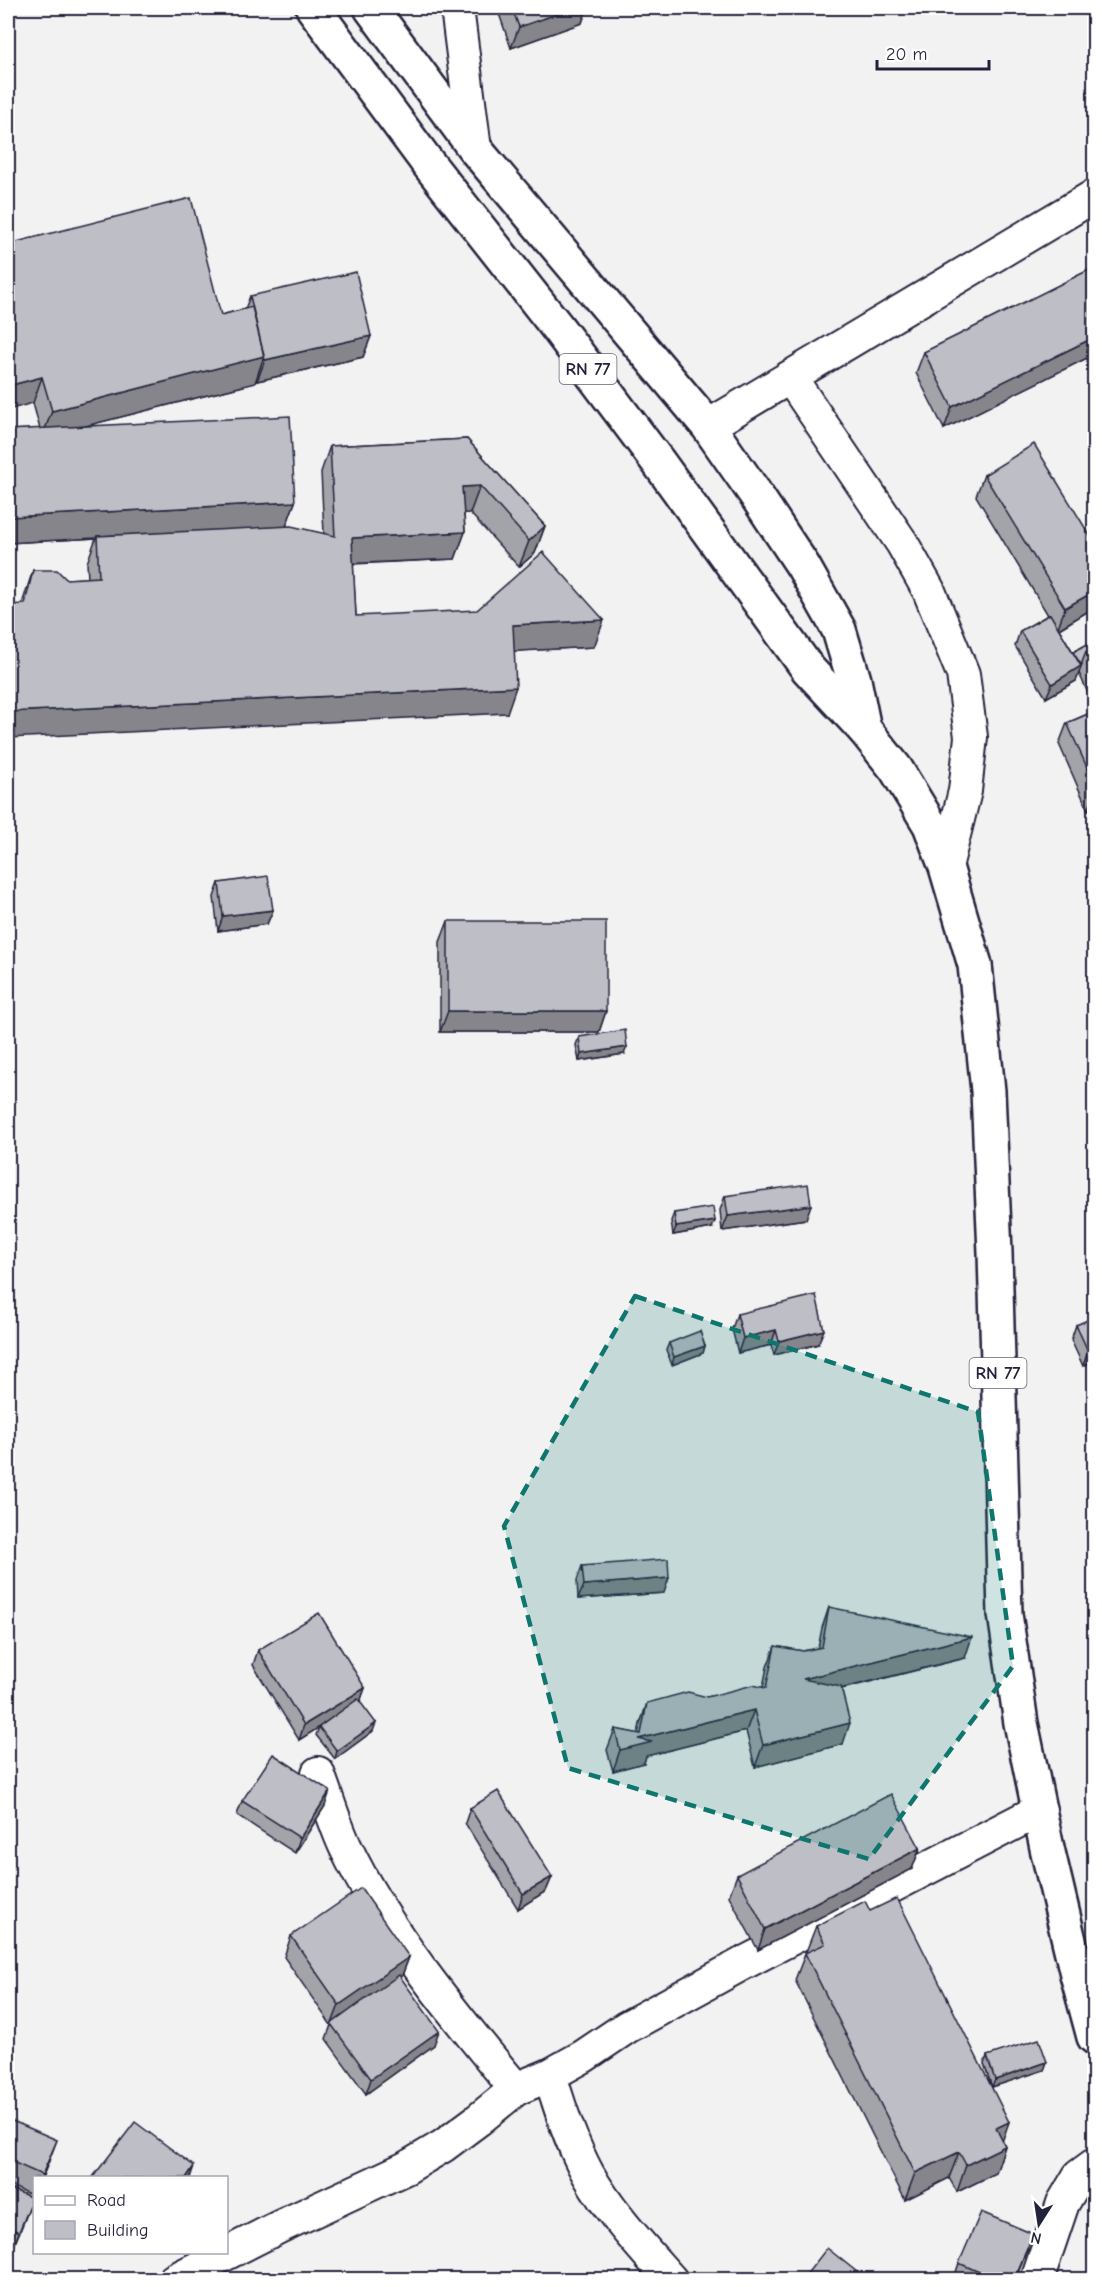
<svg xmlns="http://www.w3.org/2000/svg" width="1102" height="2287" font-family="'Comic Neue',sans-serif">
	<style>
		.lines { fill: none; stroke-linecap: round; stroke-linejoin: round }
		.street-casing { stroke: #22223b; stroke-width: 36 }
		.primary-casing { stroke: #22223b; stroke-width: 38 }
		.street { stroke: #fff; stroke-width: 32 }
		.primary { stroke: #fff; stroke-width: 33 }
		.wall { fill: #a3a3aa; stroke: #22223b; stroke-width: 1.5 }
		.shaded-wall { fill: #85858b; stroke: #22223b; stroke-width: 1.5 }
		.building { fill: #bebec6; stroke: #22223b; stroke-width: 1.5 }
		.marked { fill: #0f766e; fill-opacity: 0.2; stroke: #0f766e; stroke-width: 4.5; stroke-dasharray: 12 8; stroke-linejoin: round }
		.labels { text-anchor: middle; dominant-baseline: central; stroke-width: 4.5; stroke-linejoin: round; paint-order: stroke }
		.shield { fill: #fff; stroke: #646476; stroke-width: 1.5 }
		.shield-label { font-size: 18px; font-weight: bold; fill: #22223b }
	</style>
	<rect width="100%" height="100%" fill="#f2f2f3"/>
	<filter id="ink" filterUnits="userSpaceOnUse"><feTurbulence type="fractalNoise" baseFrequency=".0167" numOctaves="2"/><feDisplacementMap in="SourceGraphic" scale="12" xChannelSelector="R" yChannelSelector="G"/><feConvolveMatrix kernelMatrix="1 2 1 2 8 2 1 2 1" color-interpolation-filters="sRGB"/></filter>
	<g filter="url(#ink)">
		<g class="lines">
			<defs>
				<g id="street">
					<polyline points="457,8 475,149"/>
					<polyline points="790,377 902,543 929,591 963,674 971,737 965,791 946,867"/>
					<polyline points="708,426 1094,196"/>
					<path d="M318 1773C327 1797 334 1822 345 1846 385 1931 456 2017 516 2089L550 2075"/>
					<polyline points="174,2280 279,2227 406,2168 443,2146 478,2120 516,2089"/>
					<path d="M671 2280C641 2246 610 2213 588 2174 571 2143 560 2109 550 2075L584 2056 627 2027 742 1964 1040 1810"/>
					<polyline points="1037,2280 1063,2203 1079,2176 1094,2165"/>
				</g>
				<g id="primary">
					<polyline points="313,8 427,162 557,327 659,463 808,669 864,729 896,769 930,825 946,867 975,965 988,1091 995,1253 1005,1614 1021,1723 1047,1848 1077,1974 1094,2037"/>
					<polyline points="371,8 475,149 708,426 754,492 803,566 839,630 854,680 864,729"/>
				</g>
			</defs>
			<use href="#street" class="street-casing"/>
			<use href="#primary" class="primary-casing"/>
			<use href="#street" class="street"/>
			<use href="#primary" class="primary"/>
		</g>
		<g class="wall">
			<polygon points="497,8 587,8 582,23 511,48"/>
			<polygon points="8,244 221,315 245,309 250,296 371,336 363,357 257,381 256,378 255,383 85,426 295,502 286,526 324,534 321,472 330,446 467,439 545,526 535,553 519,567 470,513 464,513 465,532 455,559 353,564 356,616 594,647 514,651 507,713 22,604 33,570 66,579 88,578 87,563 96,538 8,543 8,430 40,429 33,403"/>
			<polygon points="1095,267 1095,354 944,429 916,373 924,352"/>
			<polygon points="984,475 1095,607 1059,629 1073,652 1095,640 1095,709 1079,673 1076,681 1046,698 1015,646 1020,631 1048,615 976,496"/>
			<polygon points="1095,711 1095,807 1088,810 1059,744 1067,723"/>
			<polygon points="219,883 273,910 267,924 218,931 214,897"/>
			<polygon points="448,921 606,1011 599,1032 440,1032 440,942"/>
			<polygon points="579,1037 624,1054 579,1061 576,1045"/>
			<polygon points="725,1196 806,1219 722,1231 720,1210"/>
			<polygon points="674,1213 712,1228 673,1235 671,1221"/>
			<polygon points="737,1314 818,1344 774,1355 771,1345 738,1353 732,1329"/>
			<polygon points="1076,1325 1095,1361 1083,1366 1071,1340"/>
			<polygon points="669,1343 705,1346 703,1353 672,1365 666,1350"/>
			<polygon points="582,1566 664,1593 578,1599 577,1580"/>
			<polygon points="829,1607 965,1658 842,1689 843,1744 755,1767 746,1731 646,1756 644,1763 613,1771 607,1750 615,1729 638,1734 640,1724 647,1703 707,1697 763,1687 767,1667 775,1646 803,1651 818,1648 822,1628"/>
			<polygon points="258,1650 365,1688 360,1702 373,1731 335,1759 316,1735 319,1727 299,1740 253,1665"/>
			<polygon points="242,1801 325,1806 295,1853 237,1815"/>
			<polygon points="470,1808 552,1877 546,1891 518,1909 465,1823"/>
			<polygon points="920,1848 912,1869 758,1950 729,1896 737,1875"/>
			<polygon points="870,1911 992,2087 984,2064 987,2056 1047,2062 1044,2070 992,2087 1002,2141 1005,2146 996,2173 957,2192 949,2178 905,2200 795,1980 816,1926"/>
			<polygon points="291,1936 409,1957 401,1978 434,2045 366,2094 326,2039 331,2025 284,1957"/>
			<polygon points="8,2119 49,2161 42,2178 34,2178 34,2196 8,2185"/>
			<polygon points="8,2188 33,2198 11,2253 8,2252"/>
			<polygon points="1028,2249 1015,2280 958,2280 954,2278 959,2263"/>
		</g>
		<g class="shaded-wall">
			<polygon points="574,8 587,8 582,23 511,48 519,27"/>
			<polygon points="371,336 363,357 257,381 265,360"/>
			<polygon points="1095,337 1095,354 944,429 952,407"/>
			<polygon points="264,356 255,383 42,437 52,411"/>
			<polygon points="42,377 33,403 8,410 8,386"/>
			<polygon points="480,486 470,513 453,514 462,487"/>
			<polygon points="295,502 285,529 97,536 96,538 8,543 8,517"/>
			<polygon points="545,526 535,553 519,567 529,541"/>
			<polygon points="465,532 455,559 342,564 352,538"/>
			<polygon points="1095,591 1095,607 1057,630 1065,608"/>
			<polygon points="604,620 594,647 503,652 513,625"/>
			<polygon points="1082,665 1076,681 1046,698 1052,684"/>
			<polygon points="516,687 507,713 8,738 8,712"/>
			<polygon points="1095,793 1095,807 1088,810"/>
			<polygon points="273,910 267,924 218,931 223,916"/>
			<polygon points="448,1011 606,1011 599,1032 440,1032"/>
			<polygon points="627,1047 624,1054 579,1061 581,1054"/>
			<polygon points="811,1205 806,1219 722,1231 728,1216"/>
			<polygon points="715,1221 712,1228 673,1235 676,1227"/>
			<polygon points="776,1330 771,1345 738,1353 743,1338"/>
			<polygon points="824,1330 818,1344 774,1355 779,1341"/>
			<polygon points="705,1346 703,1353 672,1365 674,1357"/>
			<polygon points="1095,1348 1095,1361 1083,1366 1088,1351"/>
			<polygon points="669,1578 664,1593 578,1599 584,1585"/>
			<polygon points="972,1637 965,1658 795,1700 803,1679"/>
			<polygon points="365,1688 360,1702 299,1740 304,1725"/>
			<polygon points="754,1710 746,1731 646,1756 644,1763 613,1771 620,1750 638,1739"/>
			<polygon points="376,1723 373,1731 335,1759 337,1751"/>
			<polygon points="850,1723 843,1744 755,1767 763,1745"/>
			<polygon points="330,1791 325,1806 295,1853 300,1838"/>
			<polygon points="920,1848 912,1869 758,1950 765,1929"/>
			<polygon points="552,1877 546,1891 518,1909 523,1894"/>
			<polygon points="409,1957 401,1978 331,2026 339,2005"/>
			<polygon points="439,2031 434,2045 366,2094 371,2079"/>
			<polygon points="1047,2062 1044,2070 992,2087 995,2080"/>
			<polygon points="1009,2122 1000,2148 996,2128"/>
			<polygon points="57,2140 49,2161 42,2178 41,2178"/>
			<polygon points="1005,2146 996,2173 957,2192 966,2165"/>
			<polygon points="959,2152 949,2178 905,2200 915,2173"/>
			<polygon points="194,2166 190,2178 186,2178"/>
			<polygon points="33,2198 25,2219 11,2253 19,2232"/>
			<polygon points="1033,2234 1015,2280 1014,2280"/>
		</g>
		<g class="building">
			<polygon points="512,8 574,8 519,27"/>
			<polygon points="191,198 221,315 252,307 264,356 52,411 42,377 8,386 8,244"/>
			<polygon points="1095,267 1095,337 952,407 924,352"/>
			<polygon points="356,272 371,336 265,360 250,296"/>
			<polygon points="290,416 295,502 8,517 8,430"/>
			<polygon points="467,439 545,526 529,541 480,486 462,487 465,532 352,538 356,616 477,610 543,552 604,620 513,625 516,687 8,712 8,605 25,604 33,570 57,570 66,579 99,577 97,536 291,526 335,536 330,446"/>
			<polygon points="1034,444 1095,544 1095,591 1065,608 984,475"/>
			<polygon points="1050,614 1081,666 1052,684 1020,631"/>
			<polygon points="1095,640 1095,648 1086,652 1081,665 1073,652"/>
			<polygon points="1095,648 1095,670 1086,652"/>
			<polygon points="1095,711 1095,785 1067,723"/>
			<polygon points="268,876 273,910 223,916 219,883"/>
			<rect x="448" y="921" width="158" height="90"/>
			<polygon points="625,1030 627,1047 581,1054 579,1037"/>
			<polygon points="808,1184 811,1205 728,1216 725,1196"/>
			<polygon points="713,1207 715,1221 676,1227 674,1213"/>
			<polygon points="816,1295 824,1330 779,1341 776,1330 743,1338 737,1314"/>
			<polygon points="1095,1317 1095,1348 1088,1351 1076,1325"/>
			<polygon points="700,1331 705,1346 674,1357 669,1343"/>
			<polygon points="668,1559 669,1578 584,1585 582,1566"/>
			<polygon points="829,1607 972,1637 803,1679 841,1687 850,1723 763,1745 754,1710 638,1739 652,1742 620,1750 615,1729 641,1734 647,1703 688,1692 707,1697 753,1685 766,1688 775,1646 803,1651 822,1647"/>
			<polygon points="319,1613 365,1688 304,1725 258,1650"/>
			<polygon points="358,1699 376,1723 337,1751 319,1727"/>
			<polygon points="273,1754 330,1791 300,1838 242,1801"/>
			<polygon points="498,1791 552,1877 523,1894 470,1808"/>
			<polygon points="891,1794 920,1848 765,1929 737,1875"/>
			<polygon points="361,1888 409,1957 339,2005 291,1936"/>
			<polygon points="897,1898 1009,2122 996,2128 1005,2146 966,2165 959,2152 915,2173 805,1953 825,1944 816,1926 865,1901 870,1911"/>
			<polygon points="399,1975 439,2031 371,2079 331,2024"/>
			<polygon points="1039,2039 1047,2062 995,2080 987,2056"/>
			<polygon points="8,2119 57,2140 42,2175 8,2160"/>
			<polygon points="135,2122 194,2166 186,2178 94,2178 93,2177"/>
			<polygon points="8,2188 33,2198 19,2232 8,2227"/>
			<polygon points="981,2212 1033,2234 1014,2280 997,2280 959,2263"/>
			<polygon points="827,2248 867,2280 802,2280"/>
			<polygon points="1020,2274 1031,2280 1017,2280"/>
		</g>
	</g>
	<path class="marked" d="M635 1296 978 1412 1013 1666 869 1859 568 1768 504 1526Z"/>
	<g class="labels">
		<g class="shield">
			<rect x="559.5" y="354" width="57" height="30" rx="4.5"/>
			<rect x="969.5" y="1358" width="57" height="30" rx="4.5"/>
		</g>
		<g class="shield-label">
			<text x="588" y="369">RN 77</text>
			<text x="998" y="1373">RN 77</text>
		</g>
	</g>
	<rect width="1102" height="2287" fill="none" stroke="#fff" stroke-width="30"/>
	<rect x="15" y="15" width="1072" height="2257" fill="none" stroke="#22223b" stroke-width="2" filter="url(#ink)"/>
	<rect x="33" y="2176" width="195" height="78" fill="#ffffff" stroke="#a7a7b1" stroke-width="1.5"/>
	<rect x="45" y="2196" width="30" height="9" fill="#ffffff" stroke="#a7a7b1" stroke-width="1.5"/>
	<text x="87" y="2206" font-size="18" fill="#22223b">Road</text>
	<rect x="45" y="2221" width="30" height="18" fill="#bebec6" stroke="#a7a7b1" stroke-width="1.5"/>
	<text x="87" y="2236" font-size="18" fill="#22223b">Building</text>
	<g transform="translate(1039 2224) rotate(192)" stroke="#ffffff" stroke-width="4.5" paint-order="stroke">
	<path d="M0-4.5L10 22L0 15L-10 22Z" fill="#22223b"/>
	<text y="-9" font-size="16" font-weight="bold" text-anchor="middle" fill="#22223b">N</text>
	</g>
	<path d="M877 60v9h112v-9" fill="none" stroke="#22223b" stroke-width="3"/>
	<text x="886" y="60" font-size="18" fill="#22223b" stroke="#ffffff" stroke-width="4.5" paint-order="stroke">20 m</text>
</svg>
